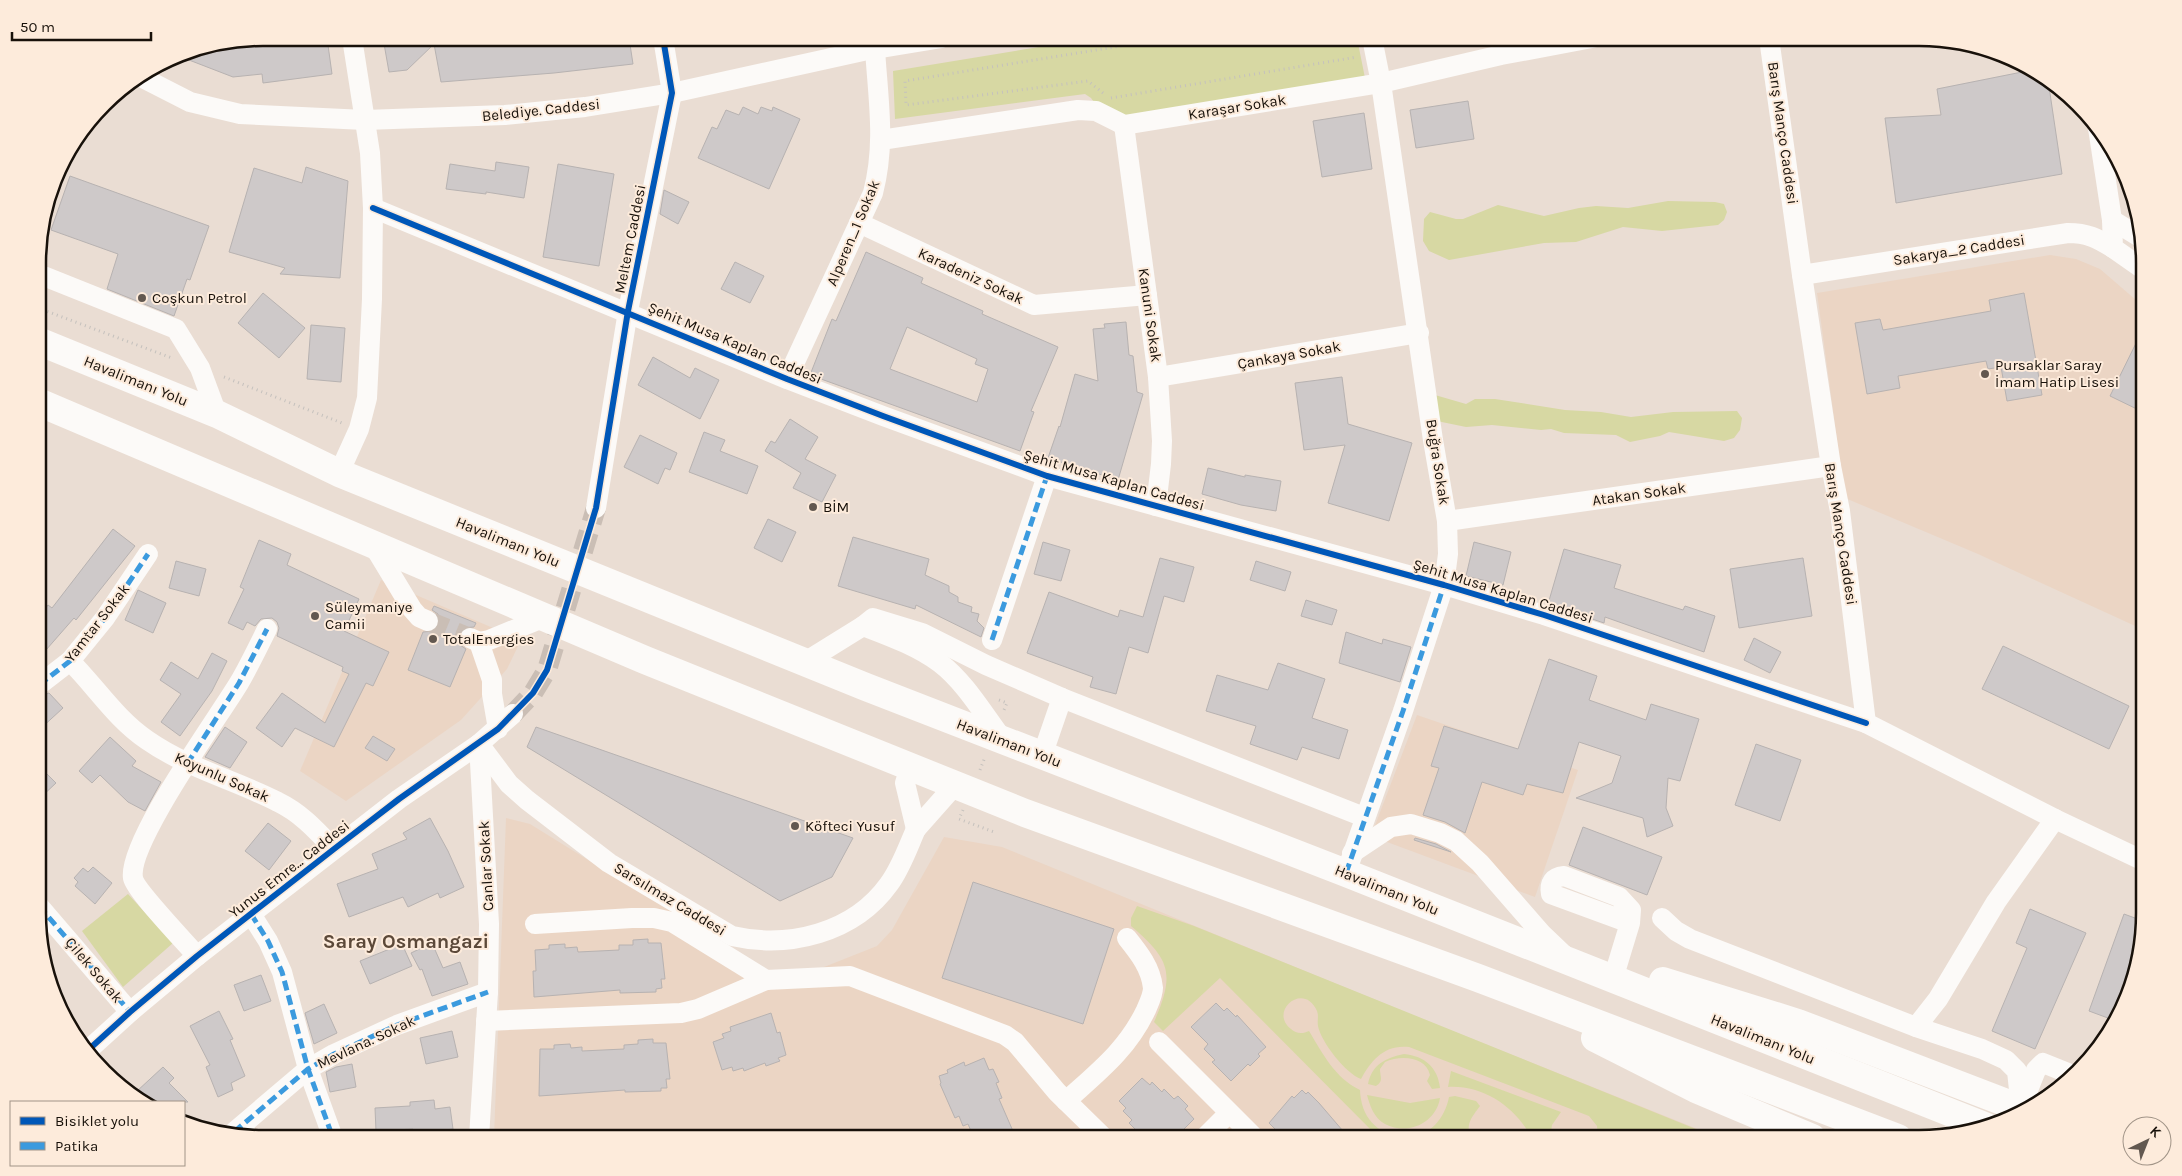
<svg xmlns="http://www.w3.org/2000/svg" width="2182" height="1176" font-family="Karla,sans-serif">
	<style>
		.built { fill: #ebd5c4 }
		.green { fill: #d7d8a3 }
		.building { fill: #cec9c9; stroke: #b7b2b1; fill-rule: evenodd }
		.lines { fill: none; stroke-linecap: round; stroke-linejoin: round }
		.minor-tunnel { stroke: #cabeb5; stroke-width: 20; stroke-dasharray: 20 10; stroke-linecap: butt }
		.path { stroke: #c5c1bd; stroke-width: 3; stroke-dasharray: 1 4; stroke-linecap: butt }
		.minor { stroke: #fcfaf8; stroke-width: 20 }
		.highway { stroke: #fcfaf8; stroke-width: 28 }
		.quiet { stroke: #3b9ade; stroke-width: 5; stroke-dasharray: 10 5; stroke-linecap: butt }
		.cycleway-casing { stroke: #fdebdb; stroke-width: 9 }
		.cycleway { stroke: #0057b8; stroke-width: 6 }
		.poi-dot { fill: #625850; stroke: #fdebdb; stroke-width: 2 }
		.labels { text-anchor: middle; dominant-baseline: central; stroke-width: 4; stroke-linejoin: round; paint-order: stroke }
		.street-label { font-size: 15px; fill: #18110a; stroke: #fdebdb }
		.poi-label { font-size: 15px; fill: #18110a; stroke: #fdebdb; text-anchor: start }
		.district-label { font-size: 20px; font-weight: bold; fill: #5c4939; stroke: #fdebdb }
		.rim { fill: none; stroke: #18110a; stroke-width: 2.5 }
	</style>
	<rect width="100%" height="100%" fill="#eaddd3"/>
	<g class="built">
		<polygon points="2050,255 2076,259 2100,269 2143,306 2144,630 1978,554 1845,498 1817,293"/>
		<polygon points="381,580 521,640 507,669 461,720 346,801 300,771"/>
		<polygon points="1417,715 1578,770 1535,897 1371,836"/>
		<polygon points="506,818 530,824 761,967 773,972 819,969 877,946 892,930 944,837 1002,847 1405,1012 1720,1138 494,1138"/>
	</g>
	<g class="green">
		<polygon points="1093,38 1357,38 1368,93 1108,122 1091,98 1085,94 895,119 893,71"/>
		<polygon points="1668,201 1715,202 1724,204 1727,212 1724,220 1718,225 1662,231 1623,227 1576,242 1544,243 1449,260 1429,251 1423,241 1424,219 1430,212 1456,219 1463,219 1498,205 1544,216 1579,208 1596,206 1628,208"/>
		<polygon points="1435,395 1466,404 1475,399 1495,399 1565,410 1601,412 1631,417 1673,412 1737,411 1742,418 1740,430 1734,438 1724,441 1669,432 1660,436 1630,442 1616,435 1564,433 1551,429 1541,430 1492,425 1466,427 1432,420"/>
		<polygon points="128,894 173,943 123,987 82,931"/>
		<path d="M1137 906 1194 926 1718 1138H1598L1597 1126 1589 1116 1409 1047C1385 1044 1371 1060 1361 1079 1346 1074 1321 1042 1318 1026 1317 1021 1319 1016 1317 1011 1304 981 1268 1011 1291 1029 1296 1034 1303 1034 1309 1031 1323 1054 1335 1078 1360 1090 1361 1117 1376 1133 1402 1138H1379L1220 978 1163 1031 1154 1022C1175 974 1171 960 1131 926V918Z"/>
		<path d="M1404 1054C1425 1056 1438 1068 1440 1088L1432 1089 1427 1081 1430 1075C1426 1056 1400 1055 1385 1062L1380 1069C1380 1077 1384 1081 1376 1086L1368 1084C1372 1064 1386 1058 1404 1054Z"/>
		<path d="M1451 1071 1561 1112 1552 1125 1550 1138H1532C1515 1107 1484 1085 1448 1087Z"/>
		<path d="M1367 1095 1410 1103 1440 1098C1436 1123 1408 1136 1385 1124 1374 1118 1370 1106 1367 1095Z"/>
		<path d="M1455 1096 1476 1101 1480 1106C1472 1117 1465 1124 1471 1138H1408C1430 1136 1445 1118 1449 1097Z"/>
	</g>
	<g class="building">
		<polygon points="263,38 327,38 332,74 263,83 262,74 233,77 176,55"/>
		<polygon points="383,38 629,38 633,64 554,73 441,82 434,44 407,70 389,72"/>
		<polygon points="2032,70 2048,80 2062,174 1896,203 1885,118 1941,115 1937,89"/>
		<polygon points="1468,101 1474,139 1416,148 1410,110"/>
		<polygon points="743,107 758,114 761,107 772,111 773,107 800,119 769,189 698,158 712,127 717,129 726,110 739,115"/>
		<polygon points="1364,113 1372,169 1322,177 1313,121"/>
		<polygon points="496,162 529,167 524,198 486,192 486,194 446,189 450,164 495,171"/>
		<polygon points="558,164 614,174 599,266 543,257"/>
		<polygon points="306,167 348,181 340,278 280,274 285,268 229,252 254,168 302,183"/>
		<polygon points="70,176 209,226 190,280 187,279 174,316 107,289 118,254 51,230"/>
		<polygon points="664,190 689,202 678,224 660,214"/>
		<path d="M866 252 923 278 921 283 983 311 982 314 1058 347 1031 411 1034 412 1020 451 810 375 832 319 836 321ZM907 327 977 359 975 364 988 369 977 402 890 369Z"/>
		<polygon points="735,262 764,276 750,303 721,289"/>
		<polygon points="263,293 305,328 279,358 238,323"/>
		<polygon points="2024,293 2042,395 2007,401 2001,367 1988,369 1986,361 1898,376 1900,388 1867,394 1855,323 1880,319 1883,330 1991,311 1989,300"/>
		<polygon points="1126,322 1129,355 1133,356 1137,392 1143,394 1118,480 1048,458 1059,426 1060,427 1075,374 1098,381 1093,329 1105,328 1104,324"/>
		<polygon points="311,325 345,328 341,382 307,379"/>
		<polygon points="2143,329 2143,412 2110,396"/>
		<polygon points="653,357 690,378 695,368 719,380 700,419 638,385"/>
		<polygon points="1342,377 1348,424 1412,443 1389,521 1328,503 1345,445 1304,450 1295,383"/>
		<polygon points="790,419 818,437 805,459 836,475 822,502 793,488 801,473 765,451 771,441 775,443"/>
		<polygon points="704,432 725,440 720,451 758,466 747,494 689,472"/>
		<polygon points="640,435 677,453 670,470 665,468 658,484 624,467"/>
		<polygon points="1208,468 1245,477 1245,475 1281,481 1276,511 1241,505 1202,494"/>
		<polygon points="768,519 796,532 782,562 754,548"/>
		<polygon points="113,529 135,546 76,620 74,618 39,658 39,617 48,605 52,608"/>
		<polygon points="853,537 929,559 925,575 949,586 949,592 958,597 958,602 972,607 971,612 979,614 977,621 984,628 981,637 916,605 915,609 838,586"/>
		<polygon points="259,540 291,554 287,565 359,599 344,631 389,652 373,686 366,683 334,747 295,728 282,747 256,728 282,693 325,723 349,674 342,671 343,667 277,636 279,628 277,622 272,618 261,619 255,626 247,622 243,630 228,623 244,589 240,587"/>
		<polygon points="1043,542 1070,550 1061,581 1034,574"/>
		<polygon points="1474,542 1511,552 1503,585 1466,576"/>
		<polygon points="1564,549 1621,565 1614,588 1683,610 1685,606 1715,616 1704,652 1605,617 1604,623 1548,604"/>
		<polygon points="1160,558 1194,567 1184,602 1164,596 1148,653 1129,647 1116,694 1090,687 1093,677 1027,653 1049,592 1118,617 1120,610 1143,617"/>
		<polygon points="1803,558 1812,616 1739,628 1730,569"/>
		<polygon points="176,561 206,569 199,596 169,588"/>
		<polygon points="1256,561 1291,572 1285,591 1250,580"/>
		<polygon points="138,590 166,603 153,633 125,620"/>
		<polygon points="1306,600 1337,610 1332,625 1301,616"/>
		<polygon points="434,606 476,623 474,627 463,628 459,634 460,645 466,649 450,687 408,670 423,632 435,631 439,625 438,614 432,610"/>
		<polygon points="1346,632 1382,644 1383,639 1411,647 1400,682 1339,663"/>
		<polygon points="1754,638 1781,652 1770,673 1744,660"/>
		<polygon points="2003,646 2129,706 2109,749 1982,689"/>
		<polygon points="212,653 227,661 212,691 180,736 161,722 181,694 160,680 171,662 198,679"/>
		<polygon points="1549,659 1597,676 1589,700 1646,720 1651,704 1699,719 1680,781 1668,778 1666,808 1673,826 1647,837 1643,818 1576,798 1612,783 1621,756 1579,742 1563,793 1527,784 1523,795 1482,782 1465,833 1445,822 1423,815 1439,768 1431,766 1444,726 1518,749"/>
		<polygon points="1278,663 1325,679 1312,718 1348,730 1339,759 1302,747 1297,760 1250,744 1256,726 1206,711 1217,675 1268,690"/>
		<polygon points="49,693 63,708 39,730 39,697"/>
		<polygon points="225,727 247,742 230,768 205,757"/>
		<polygon points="536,727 853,838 832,877 780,901 527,747"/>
		<polygon points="373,736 395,749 387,761 365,748"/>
		<polygon points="110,737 136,761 132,766 161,782 145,811 128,802 100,775 92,783 79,771"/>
		<polygon points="1756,744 1801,760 1780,821 1735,805"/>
		<polygon points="39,766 56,783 39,799"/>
		<polygon points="430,818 448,851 464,887 440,898 438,893 408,907 403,897 349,917 337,884 378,869 372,854 407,839 403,833"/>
		<polygon points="268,823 291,841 269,870 245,851"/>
		<polygon points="1583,827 1662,857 1647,895 1569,865"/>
		<polygon points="1415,838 1436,844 1451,852 1414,840"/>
		<polygon points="93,867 112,883 95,904 75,886 78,882 74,878 83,868 88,872"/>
		<polygon points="973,882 1114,929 1083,1024 942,978"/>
		<polygon points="2030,909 2086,933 2035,1049 1992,1031 2027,948 2016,943"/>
		<polygon points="2124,914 2143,921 2121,1013 2116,1021 2089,1011"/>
		<polygon points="648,939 648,943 661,943 665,979 661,979 662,988 656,989 656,992 620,993 620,990 534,997 533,971 536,971 535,950 549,949 549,945 565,944 565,948 577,947 578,952 619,950 619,945 633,945 633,940"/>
		<polygon points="432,943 443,968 460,962 468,984 432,996 422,969 420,970 411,953"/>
		<polygon points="402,944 412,966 370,984 360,961"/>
		<polygon points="261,975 271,1001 244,1011 234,985"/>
		<polygon points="1216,1003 1224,1011 1227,1008 1236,1017 1237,1015 1266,1047 1258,1054 1260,1056 1250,1066 1248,1064 1231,1081 1212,1062 1215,1060 1204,1049 1208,1044 1191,1027"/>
		<polygon points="324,1004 337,1033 314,1044 305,1013"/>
		<polygon points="219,1011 233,1039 230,1040 245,1076 231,1083 233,1090 218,1097 206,1067 210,1065 190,1026"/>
		<polygon points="771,1013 777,1033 780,1032 786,1055 778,1058 780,1061 766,1066 765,1063 744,1071 743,1068 733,1071 732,1067 722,1070 713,1042 724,1038 722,1034 731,1031 730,1027"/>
		<polygon points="452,1031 458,1057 426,1064 420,1038"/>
		<polygon points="653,1039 653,1043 666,1043 670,1079 666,1079 667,1088 661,1088 661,1091 625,1092 625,1090 539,1096 540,1049 554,1049 554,1045 570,1044 571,1048 582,1047 582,1051 624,1049 624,1045 638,1044 638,1040"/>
		<polygon points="984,1058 989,1070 993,1069 999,1082 996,1083 1002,1098 999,1099 1016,1138 974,1138 968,1124 963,1126 959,1116 955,1118 940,1084 941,1083 939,1076 948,1073 947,1070 964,1062 965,1066"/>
		<polygon points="352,1064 356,1087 330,1092 326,1072 336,1067"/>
		<polygon points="163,1067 174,1078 169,1083 188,1102 147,1102 136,1092"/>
		<polygon points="1142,1078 1150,1085 1152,1082 1162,1092 1164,1089 1174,1099 1178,1096 1188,1106 1185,1109 1194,1119 1175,1138 1144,1138 1129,1123 1132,1120 1123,1111 1126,1108 1119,1101"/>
		<polygon points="1302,1090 1306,1094 1308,1092 1319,1103 1343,1131 1336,1138 1284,1138 1269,1123 1292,1096 1294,1098"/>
		<polygon points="434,1100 435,1109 450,1107 453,1129 414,1134 413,1129 376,1131 375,1108 410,1106 410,1102"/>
	</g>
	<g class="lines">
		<g class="minor-tunnel">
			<polyline points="428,621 470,638"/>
			<polyline points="513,714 533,693 547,670 596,508"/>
		</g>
		<g class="path">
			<polyline points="1103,93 1088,81 906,105 905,81 1170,38"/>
			<polyline points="1111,98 1357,57"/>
			<polyline points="38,308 172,358"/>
			<polyline points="224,377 342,423"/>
			<polyline points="999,700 1007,703 1004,710"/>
			<polyline points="980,770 985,757"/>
			<polyline points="963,810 959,819 994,832"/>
		</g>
		<g class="minor">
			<polyline points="1769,38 1802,275 1831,466 1840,511 1866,723 2055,819 2144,861"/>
			<polyline points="141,77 190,102 240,114 365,120 505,115 585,107 672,93 863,51 942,38"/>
			<polyline points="1124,125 1158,377 1162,441 1161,464 1156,506"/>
			<polyline points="2098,128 2112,220 2113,248 2143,269"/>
			<polyline points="881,140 1078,110 1096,111 1124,125 1381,83 1501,55 1592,38"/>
			<polyline points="373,208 787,379 883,416 1047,476 1444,585 1544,615 1866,723"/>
			<polyline points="2112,220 2143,239"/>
			<polyline points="859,223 1034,305 1147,295"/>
			<path d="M1802 275 2068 233C2087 233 2097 238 2113 248"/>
			<polyline points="38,276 46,277 176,329 200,368 217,414"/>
			<polyline points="1158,377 1419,333"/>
			<path d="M787 379 873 193C886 143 878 99 875 49"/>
			<polyline points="339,473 359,429 367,398 372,299 373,208 370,153 352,38"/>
			<polyline points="596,508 628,311 672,93 663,38"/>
			<polyline points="1447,521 1831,466"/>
			<polyline points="372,543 412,609 419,617 428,621"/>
			<polyline points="863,626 873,618 922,633 986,665 1062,698 1364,817"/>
			<polyline points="470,638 479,642 489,640 545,617"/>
			<polyline points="992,640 1047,476"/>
			<polyline points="479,642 492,680 492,694 498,729"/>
			<path d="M70 661C96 687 116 719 147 740 187 768 235 780 278 802 301 813 317 831 334 849"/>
			<path d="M805 662 863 626C889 636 917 646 940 663 966 683 984 715 1004 741"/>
			<polyline points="39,685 70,661 105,618 148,554"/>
			<path d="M479 744 509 784 527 800 609 863 732 936C789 949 854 933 889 884 901 868 908 847 916 829"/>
			<polyline points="479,744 489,924 488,992 479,1138"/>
			<polyline points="1042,756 1062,698"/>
			<polyline points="910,768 905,783 916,829 955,785"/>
			<polyline points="1352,853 1391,827 1411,824 1440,833 1456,841 1480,863 1542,934 1564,955"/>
			<polyline points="1346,873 1403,711 1444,585 1448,554 1447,521 1433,440 1381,83 1372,38"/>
			<polyline points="39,906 130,1012"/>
			<polyline points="251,914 268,941 282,972 308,1069 333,1138"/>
			<polyline points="1662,918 1676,931 1690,939 1916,1027 1982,1049 2006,1060 2017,1071 2021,1109"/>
			<path d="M197 956C186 943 135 890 133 878 127 843 218 718 239 683 249 666 258 647 267 629"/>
			<path d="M1616 969 1630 923 1631 910 1619 897 1564 876C1553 877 1549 883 1551 894L1630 923"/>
			<polyline points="766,980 850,976 1005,1035 1015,1042 1057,1092 1104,1138"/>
			<polyline points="486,1021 681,1013 698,1009 766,980 672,922 654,918 632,918 535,924"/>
			<polyline points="1916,1027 1938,999 1996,902 2055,819"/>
			<polyline points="1159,1042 1255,1138"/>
			<polyline points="86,1052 130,1012 197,956 399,799 479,744 513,714"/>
			<path d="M1066 1101C1098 1072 1127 1050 1146 1010 1149 1003 1153 995 1153 988 1151 968 1139 953 1127 938"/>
			<polyline points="2022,1105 2036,1070 2043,1063 2073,1075"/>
			<polyline points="234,1132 308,1069 334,1054 397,1025 488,992"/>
			<polyline points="1204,1138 1229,1113"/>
		</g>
		<g class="highway">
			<polyline points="38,341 217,414 339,473 866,687 1346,873 1987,1127"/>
			<polyline points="38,402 645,660 1025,813 1478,978 1898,1138"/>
			<polyline points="1663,981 1798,1023 2025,1110"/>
			<polyline points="1595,1038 1696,1089 1812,1138"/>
		</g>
		<g class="quiet">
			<polyline points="992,640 1047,476"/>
			<polyline points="39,685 70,661 105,618 148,554"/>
			<polyline points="187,764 239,683 267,629"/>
			<polyline points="1346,873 1403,711 1444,585"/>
			<polyline points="39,906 130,1012"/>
			<polyline points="251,914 268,941 282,972 308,1069 333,1138"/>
			<polyline points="234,1132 308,1069 334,1054 397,1025 488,992"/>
		</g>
		<defs>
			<g id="cycleway">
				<polyline points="373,208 787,379 883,416 1047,476 1444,585 1544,615 1866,723"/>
				<polyline points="86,1052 130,1012 197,956 334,849 399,799 498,729 533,693 547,670 596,508 628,311 672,93 663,38"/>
			</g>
		</defs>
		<use href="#cycleway" class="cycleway-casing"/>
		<use href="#cycleway" class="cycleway"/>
	</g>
	<g class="poi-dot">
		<circle cx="142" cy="298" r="5"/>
		<circle cx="1985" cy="374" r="5"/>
		<circle cx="813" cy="507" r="5"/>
		<circle cx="315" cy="616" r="5"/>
		<circle cx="433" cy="639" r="5"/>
		<circle cx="795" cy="826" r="5"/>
	</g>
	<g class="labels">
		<g class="street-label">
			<text transform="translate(1237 107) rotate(-9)">Karaşar Sokak</text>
			<text transform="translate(541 110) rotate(-6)">Belediye. Caddesi</text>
			<text transform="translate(1783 133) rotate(82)">Barış Manço Caddesi</text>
			<text transform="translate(853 233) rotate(-67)">Alperen_1 Sokak</text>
			<text transform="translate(630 239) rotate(-79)">Meltem Caddesi</text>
			<text transform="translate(1959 250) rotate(-9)">Sakarya_2 Caddesi</text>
			<text transform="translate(971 276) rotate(25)">Karadeniz Sokak</text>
			<text transform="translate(1150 315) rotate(82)">Kanuni Sokak</text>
			<text transform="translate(735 343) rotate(23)">Şehit Musa Kaplan Caddesi</text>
			<text transform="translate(1289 355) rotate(-10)">Çankaya Sokak</text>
			<text transform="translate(136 381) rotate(22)">Havalimanı Yolu</text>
			<text transform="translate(1438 462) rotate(81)">Buğra Sokak</text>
			<text transform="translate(1114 480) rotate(16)">Şehit Musa Kaplan Caddesi</text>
			<text transform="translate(1639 494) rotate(-8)">Atakan Sokak</text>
			<text transform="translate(1841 534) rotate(81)">Barış Manço Caddesi</text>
			<text transform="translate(508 542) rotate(22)">Havalimanı Yolu</text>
			<text transform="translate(1503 591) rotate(17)">Şehit Musa Kaplan Caddesi</text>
			<text transform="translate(97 623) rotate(-52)">Yamtar Sokak</text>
			<text transform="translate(1009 743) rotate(21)">Havalimanı Yolu</text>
			<text transform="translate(222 777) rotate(24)">Koyunlu Sokak</text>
			<text transform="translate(486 866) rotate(-93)">Canlar Sokak</text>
			<text transform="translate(289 869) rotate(-38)">Yunus Emre... Caddesi</text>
			<text transform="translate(1387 890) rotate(22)">Havalimanı Yolu</text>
			<text transform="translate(670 899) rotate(31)">Sarsılmaz Caddesi</text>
			<text transform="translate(94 970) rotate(50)">Çilek Sokak</text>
			<text transform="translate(1763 1039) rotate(22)">Havalimanı Yolu</text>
			<text transform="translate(366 1042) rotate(-25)">Mevlana. Sokak</text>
		</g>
		<g class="poi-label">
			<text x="152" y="298">Coşkun Petrol</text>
			<text x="1995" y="365">Pursaklar Saray<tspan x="1995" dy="17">İmam Hatip Lisesi</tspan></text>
			<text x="823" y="507">BİM</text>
			<text x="325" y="607">Süleymaniye<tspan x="325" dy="17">Camii</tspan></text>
			<text x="443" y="639">TotalEnergies</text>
			<text x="805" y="826">Köfteci Yusuf</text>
		</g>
		<g class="district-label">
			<text x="406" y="941">Saray Osmangazi</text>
		</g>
	</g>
	<path d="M0 0H2182V1176H0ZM263 46H1919A217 217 0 0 1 2136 263V913A217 217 0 0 1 1919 1130H263A217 217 0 0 1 46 913V263A217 217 0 0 1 263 46Z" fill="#fdebdb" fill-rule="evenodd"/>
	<path class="rim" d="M263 46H1919A217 217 0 0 1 2136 263V913A217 217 0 0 1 1919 1130H263A217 217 0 0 1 46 913V263A217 217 0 0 1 263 46Z"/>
	<rect x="10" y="1101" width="175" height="65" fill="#fdebdb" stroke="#a19487"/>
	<rect x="20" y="1117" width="25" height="8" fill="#0057b8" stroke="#a19487"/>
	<text x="55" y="1126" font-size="15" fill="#18110a">Bisiklet yolu</text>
	<rect x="20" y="1142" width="25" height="8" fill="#3b9ade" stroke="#a19487"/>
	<text x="55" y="1151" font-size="15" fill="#18110a">Patika</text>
	<g transform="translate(2147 1141) rotate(43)"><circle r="24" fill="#fdebdb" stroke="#a19487"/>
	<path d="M0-4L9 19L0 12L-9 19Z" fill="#625850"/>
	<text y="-8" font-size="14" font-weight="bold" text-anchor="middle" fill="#18110a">K</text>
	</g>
	<path d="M12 32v8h139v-8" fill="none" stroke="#18110a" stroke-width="2.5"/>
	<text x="20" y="32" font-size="15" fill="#18110a" stroke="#fdebdb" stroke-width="4" paint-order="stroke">50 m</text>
</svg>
